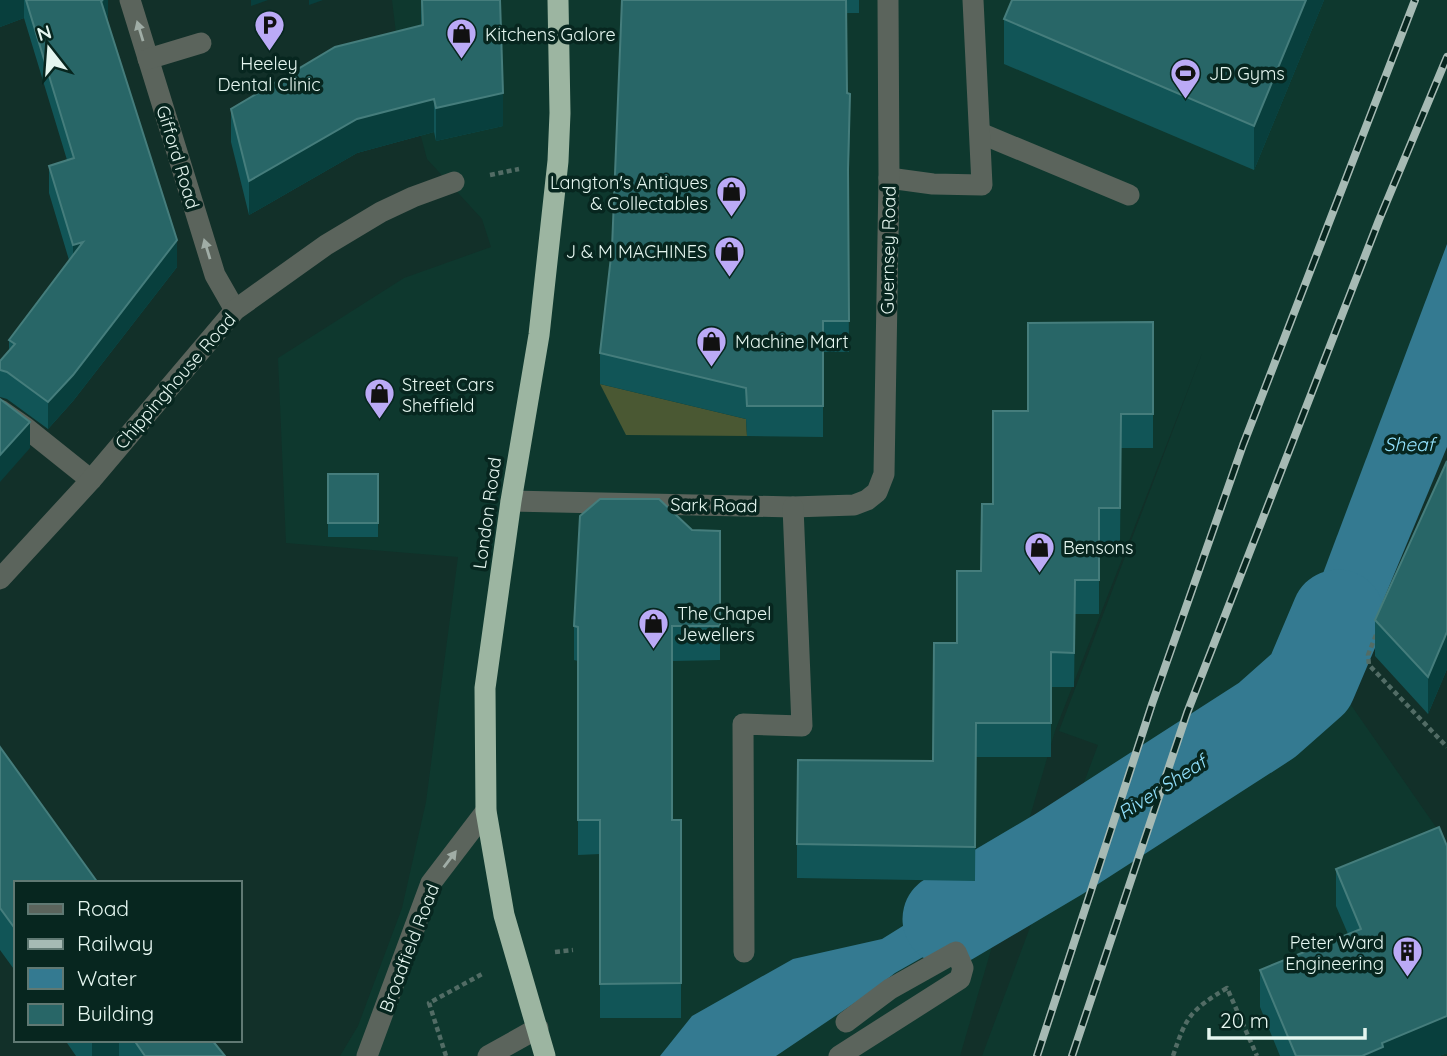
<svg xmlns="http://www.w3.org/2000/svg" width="1447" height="1056" font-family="Quicksand,sans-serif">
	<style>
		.built { fill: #0e382e }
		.green { fill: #4a5833 }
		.water { fill: #347a91 }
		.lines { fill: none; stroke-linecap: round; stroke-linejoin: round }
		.river { stroke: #347a91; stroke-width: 93 }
		.path { stroke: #526c65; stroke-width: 4.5; stroke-dasharray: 5 3.5; stroke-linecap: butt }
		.minor { stroke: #5b645c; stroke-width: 21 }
		.highway { stroke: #9cb5a1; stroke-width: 21 }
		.rail-casing { stroke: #a6bab4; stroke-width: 8 }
		.rail { stroke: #07261f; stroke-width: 5; stroke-dasharray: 16; stroke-linecap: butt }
		.wall { fill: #115557 }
		.shaded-wall { fill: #083f3d }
		.building { fill: #286667; stroke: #457d7c; stroke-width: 2 }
		.oneway { fill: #a0ada6 }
		.labels { text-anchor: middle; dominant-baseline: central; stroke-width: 7; stroke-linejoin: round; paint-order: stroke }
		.poi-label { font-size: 18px; fill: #e5f6f0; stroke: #07261f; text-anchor: start }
		.street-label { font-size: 18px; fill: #e5f6f0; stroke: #07261f }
		.water-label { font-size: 19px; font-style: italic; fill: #93e2fe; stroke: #07261f }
	</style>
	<rect width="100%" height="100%" fill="#123029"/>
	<polygon class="built" points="392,0 1447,0 1447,244 1242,790 1344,695 1447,843 1447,1056 982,1056 1098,745 1059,731 1203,351 1055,731 960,1056 340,1056 358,1026 402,908 426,802 458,557 286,543 278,358 404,278 491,247 482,219 427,159 398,50"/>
	<polygon class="green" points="600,384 746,419 747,436 626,435"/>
	<g class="water">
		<polygon points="1447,244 1447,447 1344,695 1241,791"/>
		<polygon points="1074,813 1046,887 895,973 868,994 776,1056 660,1056 692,1016 793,959 882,939 975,881"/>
	</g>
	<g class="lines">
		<polyline class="river" points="949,919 1059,854 1267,720 1310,682 1338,616"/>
		<g class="path">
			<polyline points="490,175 519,169"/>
			<polyline points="1376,635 1368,655 1369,665 1447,747"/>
			<polyline points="555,952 573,950"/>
			<polyline points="446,1056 429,1003 484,973"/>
			<path d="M1173 1056C1186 1016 1191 1010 1227 988L1257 1056"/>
		</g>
		<g class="minor">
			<polyline points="130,0 215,275 235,310"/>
			<polyline points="148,59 201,43"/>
			<polyline points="980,133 1129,195"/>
			<polyline points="889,178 933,184 982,185 973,0"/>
			<polyline points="0,410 26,428 91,480"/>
			<polyline points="511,501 793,507 854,505 867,500 877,492 884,474 889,178 888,0"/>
			<polyline points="0,579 91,480 235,310 326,245 381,212 413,197 454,182"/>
			<polyline points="744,952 743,724 802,726 793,507"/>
			<polyline points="367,1056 431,883 486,811"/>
			<polyline points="488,1056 538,1028"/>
			<polyline points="839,1056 960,979 963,968 956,952 890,989 846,1022"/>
		</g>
		<polyline class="highway" points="545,1056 504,915 486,811 485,688 511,501 539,335 558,161 560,113 558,0"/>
		<defs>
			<g id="rail">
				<polyline points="1037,1056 1152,704 1243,445 1415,0"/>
				<polyline points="1072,1056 1187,713 1379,220 1447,57"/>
			</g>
		</defs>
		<use href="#rail" class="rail-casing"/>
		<use href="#rail" class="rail"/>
	</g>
	<g class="wall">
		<polygon points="0,0 108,0 108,22 177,267 73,401 48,429 7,399 0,397 0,361 9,350 9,340 69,260 49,193 49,166 67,160 24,18 0,27"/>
		<polygon points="421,0 503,126 436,141 434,132 357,153 249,215 231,142 231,109 421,26"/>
		<polygon points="622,0 859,0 859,13 847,13 847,93 850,124 848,195 849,352 823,352 823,437 747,436 746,419 600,384 600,353 612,248"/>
		<polygon points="1012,0 1324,0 1254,170 1004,64 1004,19"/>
		<polygon points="1153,322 1153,448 1121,448 1120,542 1099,542 1099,614 1075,614 1074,687 1051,687 1051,757 976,757 975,881 797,878 797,844 933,761 957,643 981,571 993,504 1028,411"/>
		<polygon points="1447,461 1447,669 1428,714 1375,656 1375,620"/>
		<rect x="328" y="474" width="50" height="63"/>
		<polygon points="720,531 720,660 672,661 672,820 681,820 681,1018 600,1018 600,854 578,855 578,661 574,660 574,626"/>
		<polygon points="0,747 16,883 16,972 0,950"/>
		<polygon points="1336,869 1447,1053 1439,1056 1280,1056 1260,1007 1260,970 1348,934 1336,906"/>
		<polygon points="65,1040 212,1040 225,1056 76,1056"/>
	</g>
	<g class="shaded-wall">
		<polygon points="0,0 24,0 24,18 0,27"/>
		<polygon points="103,0 108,0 108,25 101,1"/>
		<polygon points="251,0 268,0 251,6"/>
		<polygon points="309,0 323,0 309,5"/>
		<polygon points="1306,0 1324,0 1254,170 1254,126"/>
		<polygon points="503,93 503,126 436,141 436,108"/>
		<polygon points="850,94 850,124 848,201 848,170"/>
		<polygon points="434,99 434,132 357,153 249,215 249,181 357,119"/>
		<polygon points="177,240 177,267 73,401 48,429 48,402"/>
		<polygon points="83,242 73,272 73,245"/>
		<polygon points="30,422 30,448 0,482 0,455"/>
		<polygon points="1447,632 1447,669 1428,714 1428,677"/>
		<polygon points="1447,1016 1447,1053 1439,1056 1362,1056 1382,1043"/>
		<rect x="92" y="1040" width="27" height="16"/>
	</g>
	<g class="building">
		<polygon points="26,0 103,0 101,1 177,240 73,375 48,402 7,372 0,370 0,361 15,344 9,340 83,242 73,245 49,166 74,158"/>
		<polygon points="422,0 500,0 503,93 436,108 434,99 357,119 249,181 231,109 335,47 423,25"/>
		<polygon points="622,0 846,0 847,93 850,94 848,170 849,321 823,321 823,406 747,406 746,388 600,353 612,248"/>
		<polygon points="1012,0 1306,0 1254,126 1004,19"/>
		<polygon points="1153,322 1153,414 1121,414 1120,508 1099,508 1099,580 1075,580 1074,653 1051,652 1051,723 976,723 975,847 797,844 798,760 933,761 934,643 957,643 957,571 981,571 982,504 993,504 993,411 1028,411 1028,323"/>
		<polygon points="0,399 30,422 0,455"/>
		<polygon points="1447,461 1447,632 1428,677 1375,620"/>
		<rect x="328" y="474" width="50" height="49"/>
		<polygon points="600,499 659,499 692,530 720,531 720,626 672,626 672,820 681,820 681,983 600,984 600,820 578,820 578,627 574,626 580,516"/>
		<polygon points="0,747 98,883 16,883 16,930 0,908"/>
		<polygon points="1439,827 1447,846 1447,1016 1382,1043 1383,1047 1362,1056 1296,1056 1260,970 1361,929 1336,869"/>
		<polygon points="134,1040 212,1040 225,1056 145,1056"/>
	</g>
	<defs><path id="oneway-solid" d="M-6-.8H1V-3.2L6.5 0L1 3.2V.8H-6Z" transform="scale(1.75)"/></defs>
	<g class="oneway">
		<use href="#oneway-solid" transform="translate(140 31) rotate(-107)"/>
		<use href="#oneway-solid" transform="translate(207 249) rotate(-107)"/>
		<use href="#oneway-solid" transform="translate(450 859) rotate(-53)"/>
	</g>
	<defs>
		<symbol id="parking-pin" viewBox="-11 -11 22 30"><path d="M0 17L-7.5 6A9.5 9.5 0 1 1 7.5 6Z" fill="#bbaaf6" stroke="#07261f"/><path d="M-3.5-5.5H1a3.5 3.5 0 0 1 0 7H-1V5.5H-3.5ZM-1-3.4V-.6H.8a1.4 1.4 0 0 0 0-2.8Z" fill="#111"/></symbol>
		<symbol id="shop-pin" viewBox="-11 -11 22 30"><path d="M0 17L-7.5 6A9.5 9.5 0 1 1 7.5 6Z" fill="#bbaaf6" stroke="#07261f"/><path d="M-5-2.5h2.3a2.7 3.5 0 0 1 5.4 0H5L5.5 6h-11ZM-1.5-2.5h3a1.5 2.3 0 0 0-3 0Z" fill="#111"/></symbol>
		<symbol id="stadium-pin" viewBox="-11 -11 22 30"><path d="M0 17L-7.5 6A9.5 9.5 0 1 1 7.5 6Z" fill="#bbaaf6" stroke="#07261f"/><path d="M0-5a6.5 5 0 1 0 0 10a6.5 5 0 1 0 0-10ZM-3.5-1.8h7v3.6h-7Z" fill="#111"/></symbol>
		<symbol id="building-pin" viewBox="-11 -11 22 30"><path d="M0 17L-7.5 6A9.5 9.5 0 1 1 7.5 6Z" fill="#bbaaf6" stroke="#07261f"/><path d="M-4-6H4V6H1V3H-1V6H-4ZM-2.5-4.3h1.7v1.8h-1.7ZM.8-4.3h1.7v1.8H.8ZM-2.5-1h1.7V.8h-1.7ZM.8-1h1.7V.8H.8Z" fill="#111"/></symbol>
	</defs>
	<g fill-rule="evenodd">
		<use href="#parking-pin" x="252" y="8" width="35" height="47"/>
		<use href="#shop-pin" x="444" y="16" width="35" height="47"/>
		<use href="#stadium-pin" x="1168" y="56" width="35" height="47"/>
		<use href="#shop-pin" x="714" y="174" width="35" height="47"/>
		<use href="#shop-pin" x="712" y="234" width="35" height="47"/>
		<use href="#shop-pin" x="694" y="324" width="35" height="47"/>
		<use href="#shop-pin" x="362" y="376" width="35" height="47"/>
		<use href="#shop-pin" x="1022" y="530" width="35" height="47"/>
		<use href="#shop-pin" x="636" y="606" width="35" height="47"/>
		<use href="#building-pin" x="1390" y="934" width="35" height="47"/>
	</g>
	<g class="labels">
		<g class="poi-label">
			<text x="485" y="34">Kitchens Galore</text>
			<text x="269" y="63" text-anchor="middle">Heeley<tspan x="269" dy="21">Dental Clinic</tspan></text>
			<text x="1209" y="73">JD Gyms</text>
			<text x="708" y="182" text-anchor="end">Langton's Antiques<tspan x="708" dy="21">&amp; Collectables</tspan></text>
			<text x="707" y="251" text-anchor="end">J &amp; M MACHINES</text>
			<text x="735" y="341">Machine Mart</text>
			<text x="402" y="384">Street Cars<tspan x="402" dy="21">Sheffield</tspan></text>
			<text x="1063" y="547">Bensons</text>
			<text x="677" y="613">The Chapel<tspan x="677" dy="21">Jewellers</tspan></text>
			<text x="1384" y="942" text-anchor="end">Peter Ward<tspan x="1384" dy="21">Engineering</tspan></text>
		</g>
		<g class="street-label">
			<text transform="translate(178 157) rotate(73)">Gifford Road</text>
			<text transform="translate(888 250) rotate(-89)">Guernsey Road</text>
			<text transform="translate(175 381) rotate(-49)">Chippinghouse Road</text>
			<text transform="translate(714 505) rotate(1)">Sark Road</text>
			<text transform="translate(487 513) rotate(-82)">London Road</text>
			<text transform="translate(409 948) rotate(-69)">Broadfield Road</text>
		</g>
		<g class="water-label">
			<text x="1409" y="444">Sheaf</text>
			<text transform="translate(1162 787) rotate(-33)">River Sheaf</text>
		</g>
	</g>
	<rect x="14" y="881" width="228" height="161" fill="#07261f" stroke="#607973" stroke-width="2"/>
	<rect x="28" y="904" width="35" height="10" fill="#5b645c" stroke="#607973" stroke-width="2"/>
	<text x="77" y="916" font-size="21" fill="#e5f6f0">Road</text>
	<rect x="28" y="939" width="35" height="10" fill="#a6bab4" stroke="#607973" stroke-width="2"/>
	<text x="77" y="951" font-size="21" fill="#e5f6f0">Railway</text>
	<rect x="28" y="968" width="35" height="21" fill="#347a91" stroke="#607973" stroke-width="2"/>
	<text x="77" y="986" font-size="21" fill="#e5f6f0">Water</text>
	<rect x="28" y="1004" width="35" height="21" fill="#286667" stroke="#607973" stroke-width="2"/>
	<text x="77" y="1021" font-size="21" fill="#e5f6f0">Building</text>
	<g transform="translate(49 49) rotate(343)" stroke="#07261f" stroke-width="5" paint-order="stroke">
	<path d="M0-5L12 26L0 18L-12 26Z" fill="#e5f6f0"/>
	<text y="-10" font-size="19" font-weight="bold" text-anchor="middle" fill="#e5f6f0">N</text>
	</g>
	<path d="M1209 1028v10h156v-10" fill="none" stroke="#e5f6f0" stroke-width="3.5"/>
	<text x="1220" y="1028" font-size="21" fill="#e5f6f0" stroke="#07261f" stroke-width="5" paint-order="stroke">20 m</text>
</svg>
